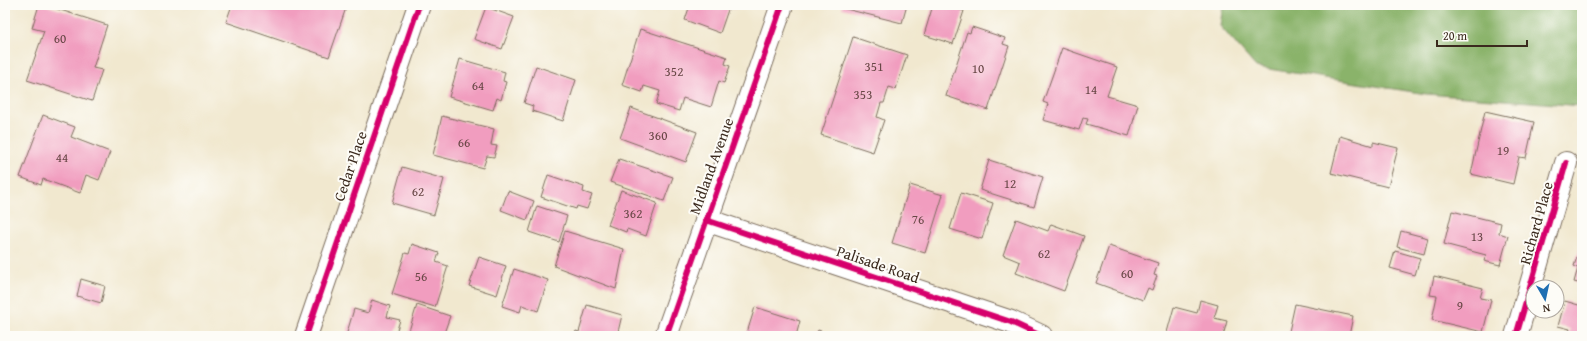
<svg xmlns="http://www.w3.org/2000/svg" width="1587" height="341" font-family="'Gentium Book Plus',serif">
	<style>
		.forest { fill: #8ab36a; stroke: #626e44 }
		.building { fill: #f19dbf }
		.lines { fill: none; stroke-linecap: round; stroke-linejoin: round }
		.minor-casing { stroke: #7b6c5c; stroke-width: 24 }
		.minor { stroke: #fff; stroke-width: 22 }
		.cycleway-casing { stroke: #fdfcf7; stroke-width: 8 }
		.cycleway { stroke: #d6006c; stroke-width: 6 }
		.labels { text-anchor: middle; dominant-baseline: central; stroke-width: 4; stroke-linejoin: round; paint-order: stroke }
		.number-label { font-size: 13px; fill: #684746 }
		.street-label { font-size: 15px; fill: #3b2a1e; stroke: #fdfcf7 }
	</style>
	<rect width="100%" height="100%" fill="#fdfcf7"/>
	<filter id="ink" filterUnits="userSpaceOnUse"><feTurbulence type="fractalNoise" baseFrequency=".025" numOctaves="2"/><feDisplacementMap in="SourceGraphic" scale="8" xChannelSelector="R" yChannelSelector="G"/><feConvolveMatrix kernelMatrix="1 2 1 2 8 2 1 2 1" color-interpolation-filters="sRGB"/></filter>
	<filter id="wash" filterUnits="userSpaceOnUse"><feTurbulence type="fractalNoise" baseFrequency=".012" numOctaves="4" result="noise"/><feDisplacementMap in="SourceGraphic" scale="16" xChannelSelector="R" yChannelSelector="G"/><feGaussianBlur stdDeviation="0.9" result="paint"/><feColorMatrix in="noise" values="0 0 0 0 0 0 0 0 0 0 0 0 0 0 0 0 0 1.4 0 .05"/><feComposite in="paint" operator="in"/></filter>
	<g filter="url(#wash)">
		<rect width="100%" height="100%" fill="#f1e8cf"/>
		<polygon class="forest" points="1223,5 1582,5 1582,106 1426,94 1256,67 1220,26"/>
		<g id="blocks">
			<g class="building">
				<polygon points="39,5 45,5 107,25 93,68 102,70 92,101 27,80 44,31 32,28"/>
				<polygon points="232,5 347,5 329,57 226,22"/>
				<polygon points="690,5 736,5 735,9 729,7 720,33 685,20"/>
				<polygon points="843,5 907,5 902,23 842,8"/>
				<polygon points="933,5 944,5 964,11 953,44 924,35"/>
				<polygon points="486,7 514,17 502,49 474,39"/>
				<polygon points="972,27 1005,38 1003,44 1009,46 988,110 946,96 967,32 970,33"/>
				<polygon points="640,29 727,57 725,64 730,66 724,83 719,81 711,107 683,98 679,111 656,104 660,91 644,86 642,92 622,85"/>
				<polygon points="853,37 907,55 896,89 889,87 884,103 881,103 877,117 884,120 873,152 821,135"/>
				<polygon points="1062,48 1117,67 1107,96 1138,105 1129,136 1086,124 1088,119 1083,118 1079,130 1043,120 1048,104 1043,102"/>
				<polygon points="460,59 505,72 503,81 506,82 501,100 497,98 493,110 449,97"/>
				<polygon points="536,66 576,80 563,121 532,111 533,106 524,103"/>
				<polygon points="631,108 697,132 686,162 620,138"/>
				<polygon points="1485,111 1534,122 1526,158 1519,157 1513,184 1471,174"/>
				<polygon points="43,115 75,127 71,137 110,152 99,180 86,175 80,193 43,179 41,185 20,177"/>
				<polygon points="442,116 494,129 491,145 497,146 494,157 487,156 483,168 433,155"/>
				<polygon points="1340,136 1373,146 1373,142 1398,148 1388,187 1331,173"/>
				<polygon points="619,159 673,177 664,201 610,182"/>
				<polygon points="989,160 1043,177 1034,207 980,190"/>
				<polygon points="402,167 444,179 434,215 392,203"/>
				<polygon points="548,175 584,187 583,192 592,195 587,209 577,206 576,209 541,197"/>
				<polygon points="910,185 943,195 925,253 892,243"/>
				<polygon points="621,190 657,203 646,236 627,229 626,232 608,225"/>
				<polygon points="508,191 534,201 527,220 501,210"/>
				<polygon points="961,193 993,203 982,239 950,229"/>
				<polygon points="537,206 567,216 559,242 529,232"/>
				<polygon points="1452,211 1501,223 1499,233 1508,236 1500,265 1484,261 1486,255 1444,244"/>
				<polygon points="1016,219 1048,231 1051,224 1084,236 1064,291 1016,273 1020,262 1003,255"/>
				<polygon points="565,231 624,249 616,289 554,266"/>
				<polygon points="1401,231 1428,238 1424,254 1397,247"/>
				<polygon points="412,244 439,253 436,262 448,266 435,307 392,294 405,253 409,254"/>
				<polygon points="1581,245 1582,245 1582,284 1574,282 1578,268 1574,266"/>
				<polygon points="1109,246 1158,263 1154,275 1157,276 1152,290 1148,288 1143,300 1096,283"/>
				<polygon points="1395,251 1420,258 1415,275 1390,268"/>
				<polygon points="479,257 506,266 497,295 469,286"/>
				<polygon points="514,269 548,280 538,311 522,305 520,312 502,306"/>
				<polygon points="1434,276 1483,288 1480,298 1491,300 1483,332 1432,320 1437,296 1430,295"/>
				<polygon points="81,279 105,286 101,303 77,296"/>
				<polygon points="372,300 390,306 387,317 400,320 395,336 346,336 354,309 368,313"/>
				<polygon points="1200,300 1218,305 1214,318 1227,321 1223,336 1166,336 1174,307 1197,313"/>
				<polygon points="1565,301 1582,306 1582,336 1567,336 1570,329 1558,326"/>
				<polygon points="1295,304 1353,316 1349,336 1288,336"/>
				<polygon points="417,305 450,316 443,336 415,336 408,334"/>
				<polygon points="587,305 622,315 617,336 574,336 576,331 579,332"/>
				<polygon points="755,307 800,321 796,336 746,336"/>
				<polygon points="818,330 835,336 816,336"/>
			</g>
		</g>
	</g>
	<g filter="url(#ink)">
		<use href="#blocks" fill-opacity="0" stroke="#7b6c5c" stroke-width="1"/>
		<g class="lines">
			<defs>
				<g id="minor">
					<polyline points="706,220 1011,322 1041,336"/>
					<polyline points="306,336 419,5"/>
					<polyline points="666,336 782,5"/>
					<polyline points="1516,336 1566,163"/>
				</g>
			</defs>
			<use href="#minor" class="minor-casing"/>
			<use href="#minor" class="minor"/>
			<defs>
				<g id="cycleway">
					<polyline points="706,220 1011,322 1041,336"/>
					<polyline points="306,336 419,5"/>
					<polyline points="666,336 782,5"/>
					<polyline points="1516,336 1566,163"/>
				</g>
			</defs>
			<use href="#cycleway" class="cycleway-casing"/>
			<use href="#cycleway" class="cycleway"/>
		</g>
	</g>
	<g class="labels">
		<g class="number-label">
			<text x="60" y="38">60</text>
			<text x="874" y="66">351</text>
			<text x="978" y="68">10</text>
			<text x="674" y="71">352</text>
			<text x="478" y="85">64</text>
			<text x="1091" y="89">14</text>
			<text x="863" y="94">353</text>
			<text x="658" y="135">360</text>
			<text x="464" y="142">66</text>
			<text x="1503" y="150">19</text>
			<text x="62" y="157">44</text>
			<text x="1010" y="183">12</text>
			<text x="418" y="191">62</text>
			<text x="633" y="213">362</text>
			<text x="918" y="219">76</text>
			<text x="1477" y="236">13</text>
			<text x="1044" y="253">62</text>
			<text x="1127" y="273">60</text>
			<text x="421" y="276">56</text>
			<text x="1460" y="305">9</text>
		</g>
		<g class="street-label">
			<text transform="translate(350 166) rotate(-71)">Cedar Place</text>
			<text transform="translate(711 166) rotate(-70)">Midland Avenue</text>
			<text transform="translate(1536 223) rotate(-74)">Richard Place</text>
			<text transform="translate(878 264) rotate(19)">Palisade Road</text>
		</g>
	</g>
	<rect width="1587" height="341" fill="none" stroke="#fdfcf7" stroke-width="20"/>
	<g transform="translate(1545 299) rotate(171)"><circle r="19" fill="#fdfcf7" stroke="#afa8a0"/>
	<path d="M0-3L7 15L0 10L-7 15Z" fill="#1f6fb2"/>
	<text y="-6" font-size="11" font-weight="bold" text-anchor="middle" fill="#3b2a1e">N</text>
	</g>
	<path d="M1437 40v6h90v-6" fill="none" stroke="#3b2a1e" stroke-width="2"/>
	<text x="1443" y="40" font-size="12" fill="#3b2a1e" stroke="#fdfcf7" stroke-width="3" paint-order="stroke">20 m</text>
</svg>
